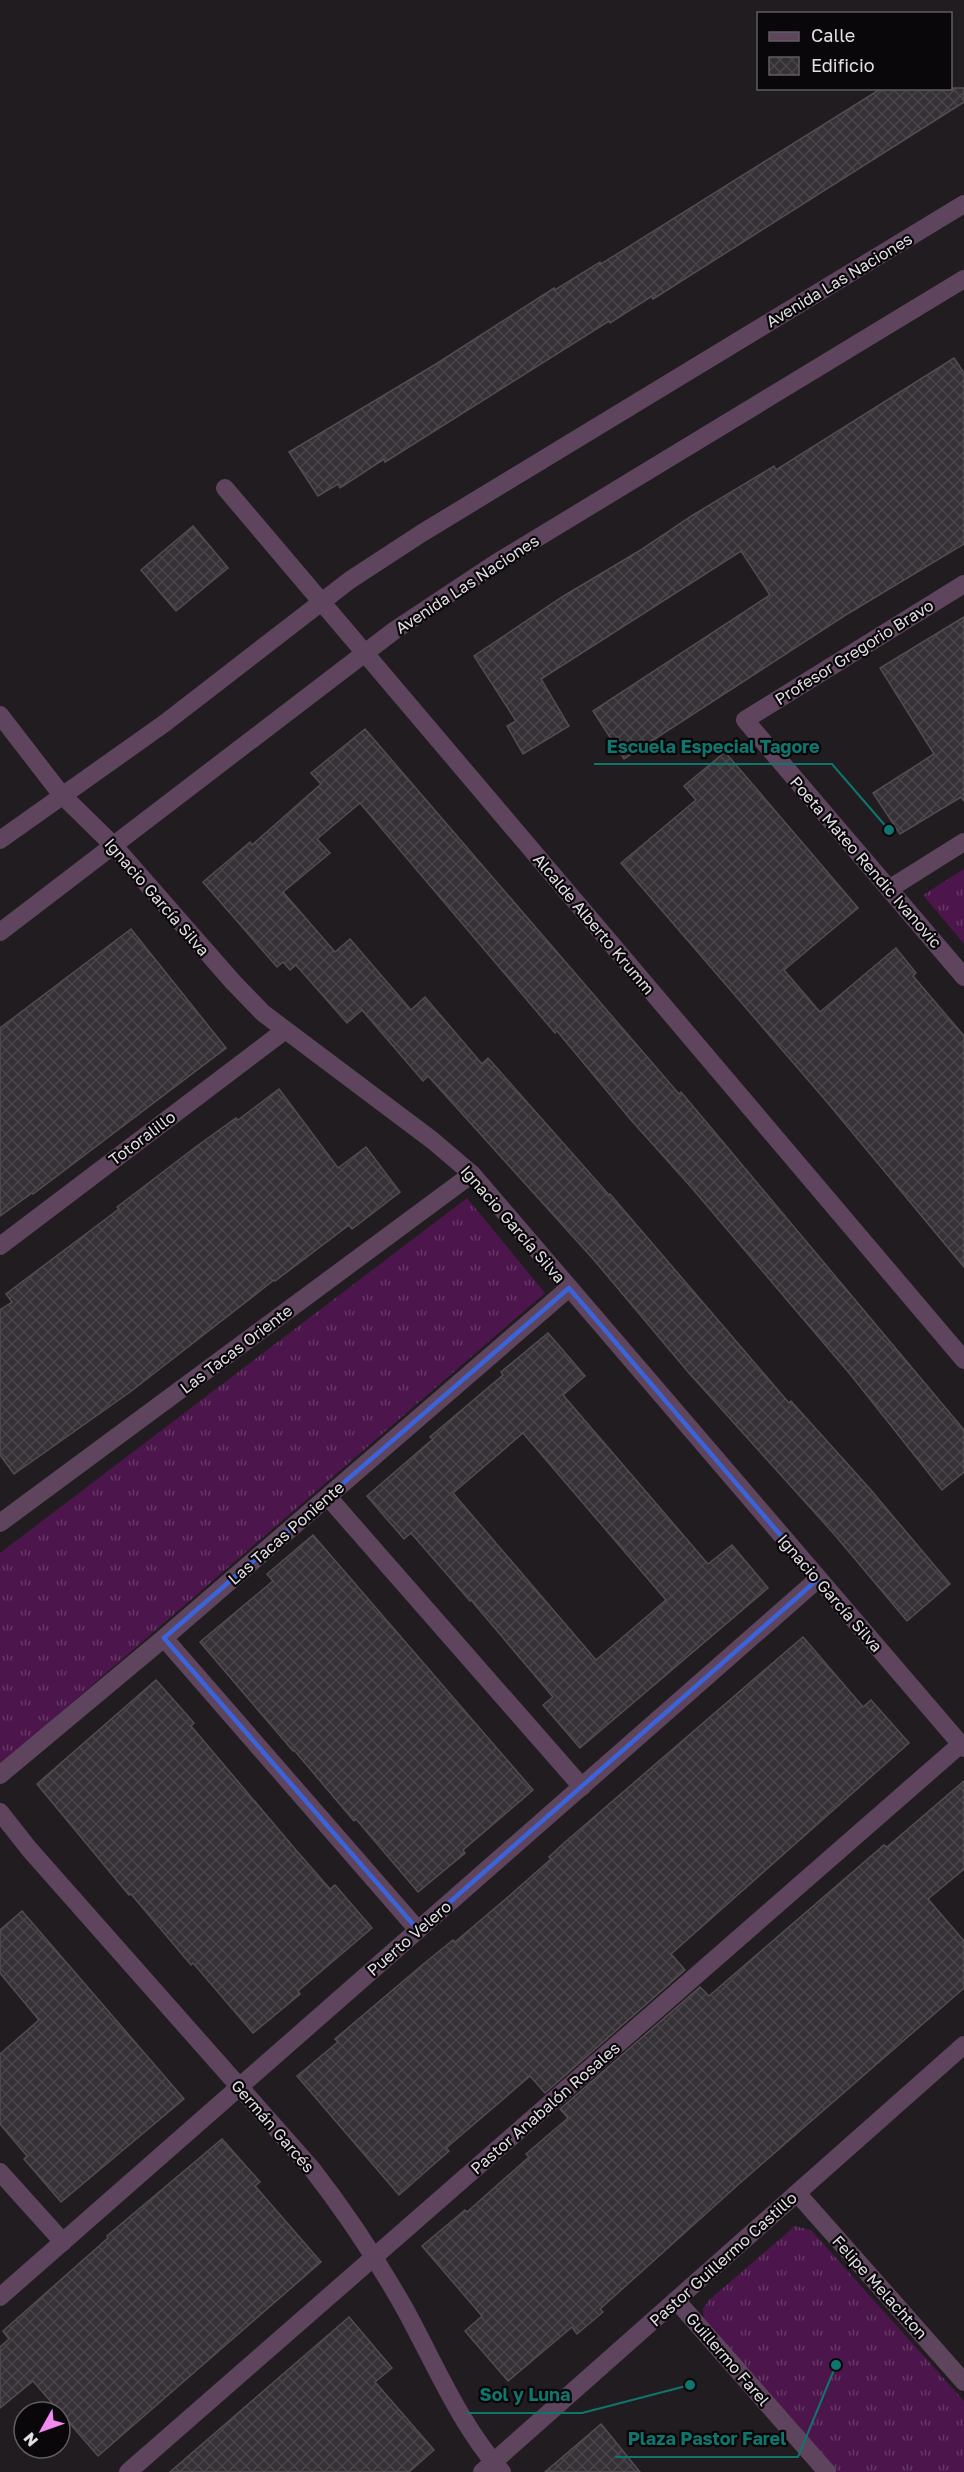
<svg xmlns="http://www.w3.org/2000/svg" width="964" height="2472" font-family="'Golos Text',sans-serif">
	<style>
		.grass { fill: url(#grass-tufts) }
		.building { fill: url(#building-cross-hatch); stroke: #534d52; stroke-width: 1.5; fill-rule: evenodd }
		.lines { fill: none; stroke-linecap: round; stroke-linejoin: round }
		.minor { stroke: #5e455d; stroke-width: 18 }
		.tertiary { stroke: #5e455d; stroke-width: 18 }
		.marked { fill: none; stroke: #3b64da; stroke-width: 4.5; stroke-linejoin: round }
		.labels { text-anchor: middle; dominant-baseline: central; stroke-width: 4.5; stroke-linejoin: round; paint-order: stroke }
		.street-label { font-size: 16px; fill: #e3e0e3; stroke: #090709 }
		.leader { fill: none; stroke: #0f766e; stroke-width: 2 }
		.callout-dot { fill: #0f766e; stroke: #090709; stroke-width: 2 }
		.callout-label { font-size: 18px; text-anchor: middle; font-weight: bold; fill: #0f766e; stroke: #090709; stroke-width: 4.5; stroke-linejoin: round; paint-order: stroke }
	</style>
	<defs>
		<pattern id="grass-tufts" width="24" height="20" patternUnits="userSpaceOnUse" patternTransform="scale(1.5)"><rect width="24" height="20" fill="#4c164c"/><path d="M3 7l-1-3M5 7V3M7 7l1-3M15 17l-1-3M17 17v-4M19 17l1-3" fill="none" stroke="#663866"/></pattern>
		<pattern id="building-cross-hatch" width="8" height="8" patternUnits="userSpaceOnUse" patternTransform="scale(1.5)"><rect width="8" height="8" fill="#363136"/><path d="M0 0l8 8M0 8l8-8" fill="none" stroke="#494549"/></pattern>
	</defs>
	<rect width="100%" height="100%" fill="#201c20"/>
	<g class="grass">
		<polygon points="964,869 964,944 923,895"/>
		<polygon points="467,1198 545,1293 0,1765 0,1553"/>
		<polygon points="795,2226 811,2230 964,2401 964,2472 835,2472 704,2323 703,2309 709,2300"/>
	</g>
	<g class="building">
		<polygon points="882,88 964,88 964,102 653,299 652,296 610,323 609,321 385,462 384,459 340,488 338,484 318,496 289,452 436,364 554,288 555,290 600,262 601,264"/>
		<polygon points="954,358 964,373 964,544 844,616 624,759 593,711 770,595 741,551 541,679 569,726 523,754 507,726 516,721 474,656 562,597 639,551 693,515 774,466 776,470"/>
		<polygon points="193,526 228,568 176,611 141,570"/>
		<polygon points="964,617 964,801 961,797 900,834 873,793 934,754 880,668"/>
		<polygon points="365,729 679,1094 681,1092 707,1123 964,1430 964,1472 942,1490 850,1374 691,1187 631,1120 557,1031 555,1033 360,803 317,839 330,853 283,892 335,952 350,939 411,1010 425,997 482,1064 488,1058 609,1195 610,1194 789,1403 791,1401 870,1489 950,1584 907,1621 834,1534 689,1373 594,1260 428,1076 423,1081 362,1010 347,1023 296,965 290,970 283,962 277,967 203,882 250,842 252,845 321,784 311,773"/>
		<polygon points="725,752 858,908 784,970 820,1012 896,948 916,973 913,976 964,1036 964,1267 827,1102 621,863 696,800 684,786"/>
		<polygon points="131,929 226,1048 33,1194 32,1193 0,1216 0,1028"/>
		<polygon points="279,1089 338,1168 366,1147 400,1192 352,1229 349,1225 275,1281 274,1280 130,1392 14,1474 0,1455 0,1310 12,1302 6,1294 119,1209 117,1207 197,1146 236,1118 238,1120"/>
		<path d="M548 1333 585 1376 563 1395 708 1564 732 1545 768 1588 580 1748 543 1705 553 1697 471 1600 470 1601 411 1533 404 1539 367 1496 433 1439 430 1437 503 1375 501 1372ZM523 1433 666 1600 596 1660 453 1493Z"/>
		<polygon points="313,1535 533,1790 463,1850 465,1853 418,1892 356,1819 354,1821 294,1750 293,1751 200,1642 273,1581 267,1574"/>
		<polygon points="803,1637 863,1707 871,1700 909,1743 671,1954 685,1970 545,2093 530,2076 446,2148 449,2151 399,2195 297,2076 338,2042 335,2039 421,1966 453,1940 455,1942 508,1897 551,1859 549,1857 564,1843"/>
		<polygon points="156,1680 194,1723 191,1726 295,1849 330,1889 335,1885 372,1928 298,1991 300,1994 253,2033 193,1963 191,1965 131,1894 129,1895 37,1784"/>
		<polygon points="964,1781 964,1869 928,1899 964,1941 964,1988 740,2183 600,2309 603,2312 577,2334 572,2327 508,2381 465,2331 482,2316 422,2246 465,2210 467,2212 529,2157 526,2154 568,2118 560,2109 700,1987 709,1996 884,1845 887,1847"/>
		<polygon points="22,1911 184,2099 61,2202 24,2159 27,2156 0,2124 0,2054 39,2020 0,1973 0,1930"/>
		<polygon points="222,2139 260,2182 255,2186 321,2262 98,2456 33,2381 0,2408 0,2347 9,2339 3,2331 108,2238 107,2236"/>
		<polygon points="349,2317 392,2368 375,2382 434,2450 409,2472 170,2472"/>
		<polygon points="601,2424 640,2472 545,2472"/>
	</g>
	<g class="lines">
		<g class="minor">
			<polyline points="225,488 964,1360"/>
			<polyline points="964,584 745,720 964,977"/>
			<polyline points="0,715 61,794 114,846 233,982 263,1013 432,1140 472,1174 964,1748"/>
			<polyline points="889,889 964,842"/>
			<polyline points="0,1246 284,1031"/>
			<polyline points="328,1497 582,1787"/>
			<polyline points="0,1523 472,1174"/>
			<polyline points="164,1638 418,1930"/>
			<polyline points="0,1775 164,1638 569,1288"/>
			<path d="M0 1812 30 1850 312 2169C347 2214 378 2261 406 2311 436 2366 460 2425 502 2472"/>
			<polyline points="0,2172 63,2242"/>
			<polyline points="797,2193 964,2382"/>
			<polyline points="0,2297 818,1579"/>
			<polyline points="676,2300 827,2472"/>
			<polyline points="128,2472 961,1744"/>
			<polyline points="482,2472 964,2045"/>
		</g>
		<g class="tertiary">
			<polyline points="0,840 165,723 350,580 422,533 964,204"/>
			<polyline points="0,932 395,630 496,563 964,279"/>
		</g>
	</g>
	<path class="marked" d="M569 1288 818 1579 418 1930 164 1638Z"/>
	<g class="labels">
		<g class="street-label">
			<text transform="translate(839 280) rotate(-31)">Avenida Las Naciones</text>
			<text transform="translate(467 584) rotate(-33)">Avenida Las Naciones</text>
			<text transform="translate(854 652) rotate(-32)">Profesor Gregorio Bravo</text>
			<text transform="translate(866 862) rotate(49)">Poeta Mateo Rendic Ivanovic</text>
			<text transform="translate(157 897) rotate(49)">Ignacio García Silva</text>
			<text transform="translate(594 924) rotate(50)">Alcalde Alberto Krumm</text>
			<text transform="translate(142 1138) rotate(-37)">Totoralillo</text>
			<text transform="translate(513 1224) rotate(49)">Ignacio García Silva</text>
			<text transform="translate(236 1349) rotate(-37)">Las Tacas Oriente</text>
			<text transform="translate(286 1533) rotate(-41)">Las Tacas Poniente</text>
			<text transform="translate(830 1593) rotate(49)">Ignacio García Silva</text>
			<text transform="translate(409 1938) rotate(-41)">Puerto Velero</text>
			<text transform="translate(545 2108) rotate(-41)">Pastor Anabalón Rosales</text>
			<text transform="translate(273 2126) rotate(49)">Germán Garcés</text>
			<text transform="translate(723 2259) rotate(-42)">Pastor Guillermo Castillo</text>
			<text transform="translate(880 2287) rotate(48)">Felipe Melachton</text>
			<text transform="translate(728 2359) rotate(49)">Guillermo Farel</text>
		</g>
	</g>
	<path class="leader" d="M889 830L832 764H594M690 2385L582 2413H467M836 2365L798 2457H615"/>
	<g class="callout-dot">
		<circle cx="889" cy="830" r="6"/>
		<circle cx="690" cy="2385" r="6"/>
		<circle cx="836" cy="2365" r="6"/>
	</g>
	<g class="callout-label">
		<text x="713" y="753">Escuela Especial Tagore</text>
		<text x="525" y="2401">Sol y Luna</text>
		<text x="707" y="2445">Plaza Pastor Farel</text>
	</g>
	<rect x="757" y="12" width="195" height="78" fill="#090709" stroke="#605e60" stroke-width="1.5"/>
	<rect x="769" y="32" width="30" height="9" fill="#5e455d" stroke="#605e60" stroke-width="1.5"/>
	<text x="811" y="42" font-size="18" fill="#e3e0e3">Calle</text>
	<rect x="769" y="57" width="30" height="18" fill="url(#building-cross-hatch)" stroke="#605e60" stroke-width="1.5"/>
	<text x="811" y="72" font-size="18" fill="#e3e0e3">Edificio</text>
	<g transform="translate(42 2430) rotate(230)"><circle r="28" fill="#090709" stroke="#605e60" stroke-width="1.5"/>
	<path d="M0-4.5L10 22L0 15L-10 22Z" fill="#f38af1"/>
	<text y="-9" font-size="16" font-weight="bold" text-anchor="middle" fill="#e3e0e3">N</text>
	</g>
</svg>
